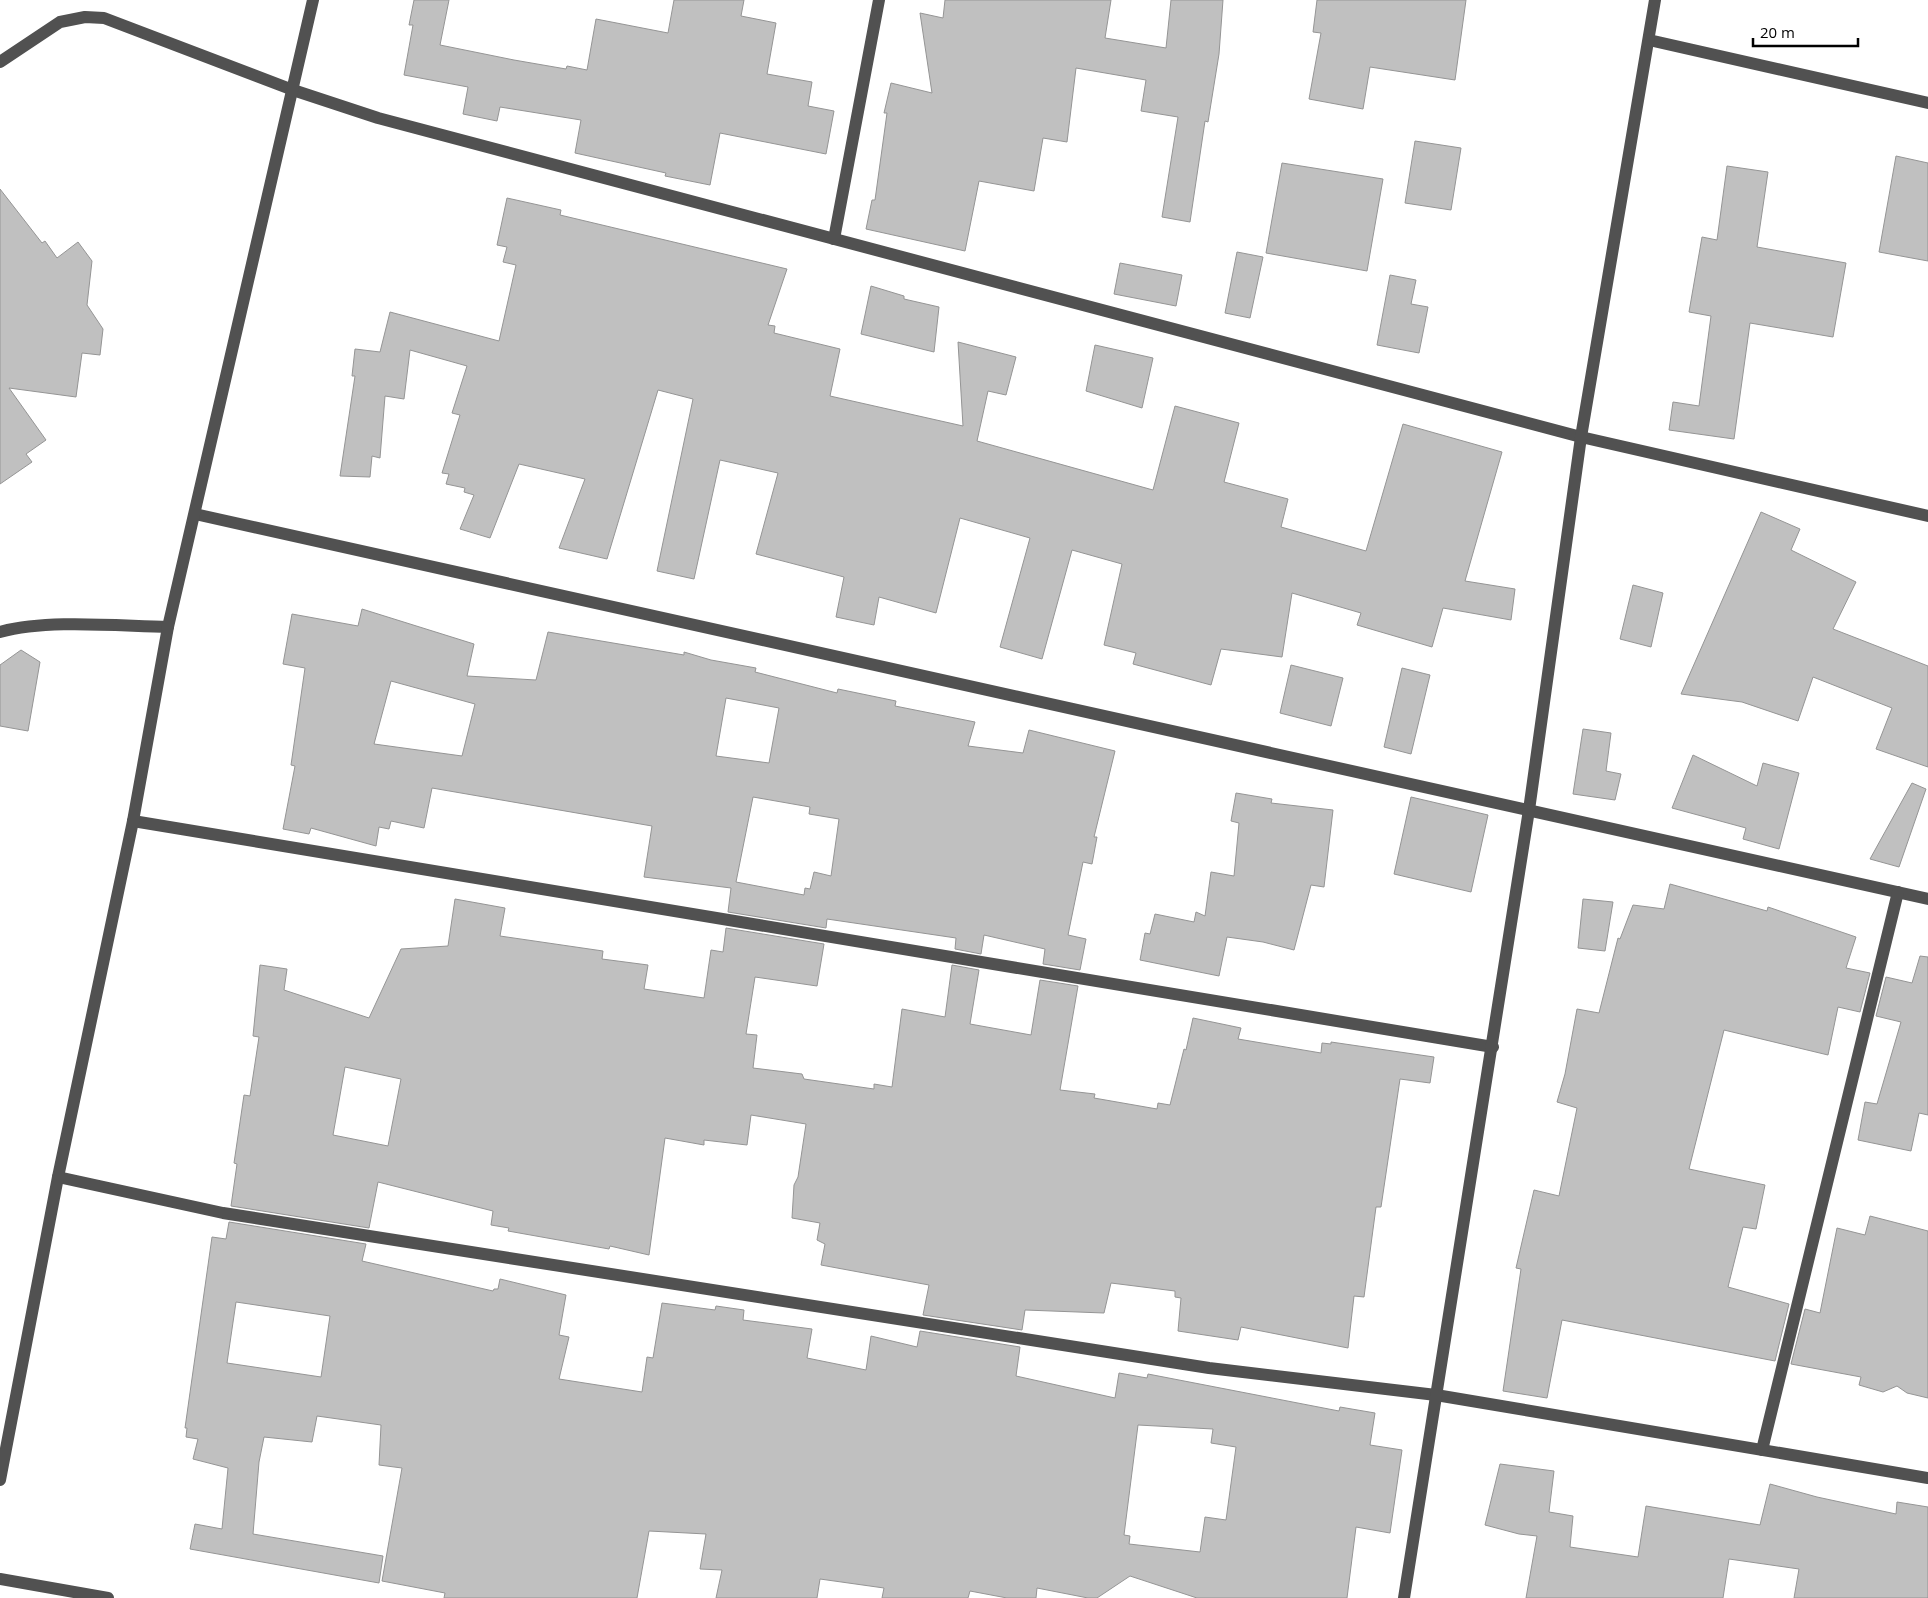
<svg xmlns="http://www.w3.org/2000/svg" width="1928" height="1598" font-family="'Open Sans',sans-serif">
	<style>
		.building { fill: #c0c0c0; stroke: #959595; fill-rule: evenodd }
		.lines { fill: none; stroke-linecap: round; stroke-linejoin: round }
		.minor { stroke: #515151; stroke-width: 12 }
	</style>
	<rect width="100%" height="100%" fill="#fff"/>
	<g class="building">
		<polygon points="414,0 449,0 440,45 514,60 566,69 567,66 587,70 596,19 668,33 674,0 744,0 741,16 776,23 767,74 812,82 808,106 834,111 826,154 720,133 710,185 665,176 666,173 575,153 581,120 500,107 497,121 463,114 468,87 404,75 413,25 409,25"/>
		<polygon points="945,0 1111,0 1105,38 1166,48 1171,0 1223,0 1219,54 1208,122 1205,121 1190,222 1162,217 1178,117 1141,111 1146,80 1076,68 1067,142 1043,138 1034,191 979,181 965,251 866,229 872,200 875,200 887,113 884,113 891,83 932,93 920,13 943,18"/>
		<polygon points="1317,0 1466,0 1455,80 1370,67 1363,109 1309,99 1321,33 1313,32"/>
		<polygon points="1415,141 1461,148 1451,210 1405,203"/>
		<polygon points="1896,156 1928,163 1928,261 1879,252"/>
		<polygon points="1282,163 1383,179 1367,271 1266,253"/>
		<polygon points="1727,166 1768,172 1757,247 1846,263 1833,337 1750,323 1734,439 1669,430 1673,402 1699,406 1711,316 1689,312 1702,237 1717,240"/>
		<polygon points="0,189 42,243 45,241 57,258 78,242 92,261 87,305 103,329 100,355 82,353 76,397 9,388 46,440 26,454 32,462 0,484"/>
		<polygon points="507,198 561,210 560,215 787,269 768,325 775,326 774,333 840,349 830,396 963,426 958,342 1016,357 1006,395 988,391 977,441 1153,490 1175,406 1239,423 1224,482 1288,499 1281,527 1366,551 1403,424 1502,452 1465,581 1515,589 1511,620 1443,608 1432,647 1357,625 1361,613 1292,593 1282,657 1221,649 1211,685 1133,664 1136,653 1104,645 1122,564 1072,550 1042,659 1000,647 1030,538 960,518 936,613 879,597 874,625 836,617 844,577 756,554 778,473 720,460 694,579 657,571 693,399 658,390 607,559 559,548 585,479 519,464 490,538 460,529 474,495 464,492 465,488 446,484 449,474 442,473 460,415 452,413 467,366 410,350 404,399 385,396 380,458 372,456 370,477 340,476 355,376 352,376 355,349 380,352 390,312 499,341 516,265 503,262 507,247 497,245"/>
		<polygon points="1237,252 1263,257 1250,318 1225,313"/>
		<polygon points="1120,263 1182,275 1176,306 1114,294"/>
		<polygon points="1390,275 1416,280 1411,304 1428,307 1419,353 1377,345"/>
		<polygon points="871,286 904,296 904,299 939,307 934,352 861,334"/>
		<polygon points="1095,345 1153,358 1142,408 1086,391"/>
		<polygon points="1761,512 1800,529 1791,550 1856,582 1833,629 1928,666 1928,767 1876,749 1892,708 1813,677 1798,721 1742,702 1681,694"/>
		<polygon points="1633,585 1663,593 1651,647 1620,639"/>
		<path d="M362 609 474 644 467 676 536 680 548 632 684 655V652L711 660 756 668 755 672 837 693 838 689 896 701 895 706 975 722 968 746 1023 753 1029 730 1115 751 1094 837H1097L1092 864 1083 862 1068 935 1086 939 1080 970 1043 964 1045 949 984 935 981 954 955 949 956 938 827 919 826 928 728 912 731 888 644 877 652 826 432 788 424 828 391 821 389 829 379 827 376 846 311 828 309 834 283 829 295 766 291 765 305 668 283 664 292 614 358 626ZM391 681 475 704 462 756 374 744ZM726 698 779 708 769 763 716 756ZM753 797 810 807 809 814 839 819 831 876 814 872 810 889 805 888 804 895 736 882Z"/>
		<polygon points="21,650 40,662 28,731 0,726 0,665"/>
		<polygon points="1291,665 1343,678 1331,726 1280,713"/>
		<polygon points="1402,668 1430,675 1411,754 1384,747"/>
		<polygon points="1583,729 1611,733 1606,771 1621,774 1615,800 1573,794"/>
		<polygon points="1693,755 1757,786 1763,763 1799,773 1779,849 1743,839 1746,828 1672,808"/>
		<polygon points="1912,783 1926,789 1899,867 1870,859"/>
		<polygon points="1236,793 1272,799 1271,803 1333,810 1324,887 1311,885 1294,950 1263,942 1227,937 1219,976 1140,960 1145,933 1150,934 1155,914 1194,922 1196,912 1205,916 1211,872 1234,876 1239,823 1231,821"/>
		<polygon points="1411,797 1488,815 1471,892 1394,874"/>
		<polygon points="1670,884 1767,911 1768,907 1856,937 1846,968 1870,973 1860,1012 1838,1007 1828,1055 1724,1030 1689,1169 1765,1185 1756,1229 1743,1227 1728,1287 1789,1304 1775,1361 1562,1320 1547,1398 1503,1391 1521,1269 1516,1268 1534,1190 1559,1196 1577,1108 1557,1102 1565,1074 1577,1009 1599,1013 1618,938 1620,939 1633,905 1664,909"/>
		<path d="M455 899 505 908 500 936 603 951 602 959 648 965 644 989 704 998 711 950 723 952 726 928 824 944 817 986 755 977 746 1034 757 1035 753 1068 802 1074 804 1079 874 1089V1084L892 1087 902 1009 945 1017 952 965 979 970 970 1024 1031 1035 1040 980 1078 986 1060 1090 1095 1094 1094 1098 1157 1109 1158 1103 1170 1105 1184 1049 1186 1050 1193 1018 1241 1028 1238 1039 1321 1053 1322 1043 1331 1044V1042L1434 1057 1430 1083 1400 1079 1381 1207H1376L1364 1297 1354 1296 1348 1348 1241 1327 1238 1340 1178 1331 1181 1298 1175 1297V1291L1111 1283 1104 1313 1025 1310 1022 1330 923 1315 929 1285 821 1265 825 1244 817 1240 820 1223 792 1218 794 1185 798 1177 806 1124 751 1115 747 1145 704 1140V1145L665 1138 649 1255 610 1246 609 1249 508 1231 509 1228 491 1225 493 1211 378 1182 369 1228 231 1206 237 1164 234 1163 244 1095 250 1096 259 1037 253 1036 260 965 287 969 284 990 369 1018 401 949 448 946ZM345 1067 401 1079 388 1146 333 1135Z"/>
		<polygon points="1583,899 1613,902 1605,951 1578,948"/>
		<polygon points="1920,956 1928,957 1928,1115 1919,1113 1911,1151 1858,1140 1865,1102 1877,1104 1901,1022 1876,1016 1886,977 1912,983"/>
		<polygon points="1870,1216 1928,1231 1928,1398 1907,1393 1897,1386 1883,1392 1859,1385 1861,1377 1791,1364 1805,1309 1820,1313 1837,1228 1865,1235"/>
		<path d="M229 1222 366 1244 362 1261 493 1291 494 1289H498L500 1279 566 1295 559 1335 569 1337 559 1379 642 1392 647 1357 653 1358 662 1303 715 1310 716 1306 744 1310 743 1320 812 1329 807 1358 866 1370 871 1336 917 1347 920 1331 1020 1347 1016 1376 1115 1398 1119 1373 1147 1378 1148 1374 1339 1411 1340 1407 1375 1413 1370 1445 1402 1450 1390 1533 1356 1527 1347 1598H1197L1130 1576 1097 1598H1088L1037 1588 1036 1598H1007L970 1591 968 1598H882L884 1588 820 1579 817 1598H716L722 1570 700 1569 706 1534 649 1531 637 1598H444L445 1593 382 1581 402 1468 379 1465 381 1425 317 1416 312 1442 264 1437 259 1462 253 1534 383 1556 379 1583 190 1549 195 1524 222 1529 228 1468 193 1459 198 1439 186 1437 187 1428H185L212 1237 226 1239ZM236 1302 330 1316 321 1377 227 1363ZM1138 1425 1213 1429 1211 1443 1236 1447 1226 1520 1205 1517 1200 1552 1129 1544 1130 1536 1124 1535Z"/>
		<polygon points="1500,1464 1554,1471 1549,1512 1573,1516 1570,1547 1638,1557 1646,1506 1760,1525 1770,1484 1817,1497 1896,1514 1897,1502 1928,1507 1928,1598 1794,1598 1799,1569 1729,1559 1723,1598 1526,1598 1537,1536 1519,1534 1485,1525"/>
	</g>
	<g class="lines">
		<g class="minor">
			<polyline points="1649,40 1928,103"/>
			<polyline points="0,62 60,22 85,17 104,18 293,90 378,118 1581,437 1928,516"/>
			<polyline points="834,239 879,0"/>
			<polyline points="195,514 1928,899"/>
			<path d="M0 632C48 619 117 626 168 627"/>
			<polyline points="133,821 1493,1047"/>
			<polyline points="58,1177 223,1213 1209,1368 1436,1395 1928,1478"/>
			<polyline points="1762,1450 1898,892"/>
			<polyline points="0,1480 58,1177 133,821 168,627 313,0"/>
			<polyline points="0,1579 108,1598"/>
			<polyline points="1404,1598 1529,810 1581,437 1655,0"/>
		</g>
	</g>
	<path d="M1753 38v8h105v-8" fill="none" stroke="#000000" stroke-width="2.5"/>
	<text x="1760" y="38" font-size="15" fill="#000000" stroke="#ffffff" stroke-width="4" paint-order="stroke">20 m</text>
</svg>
